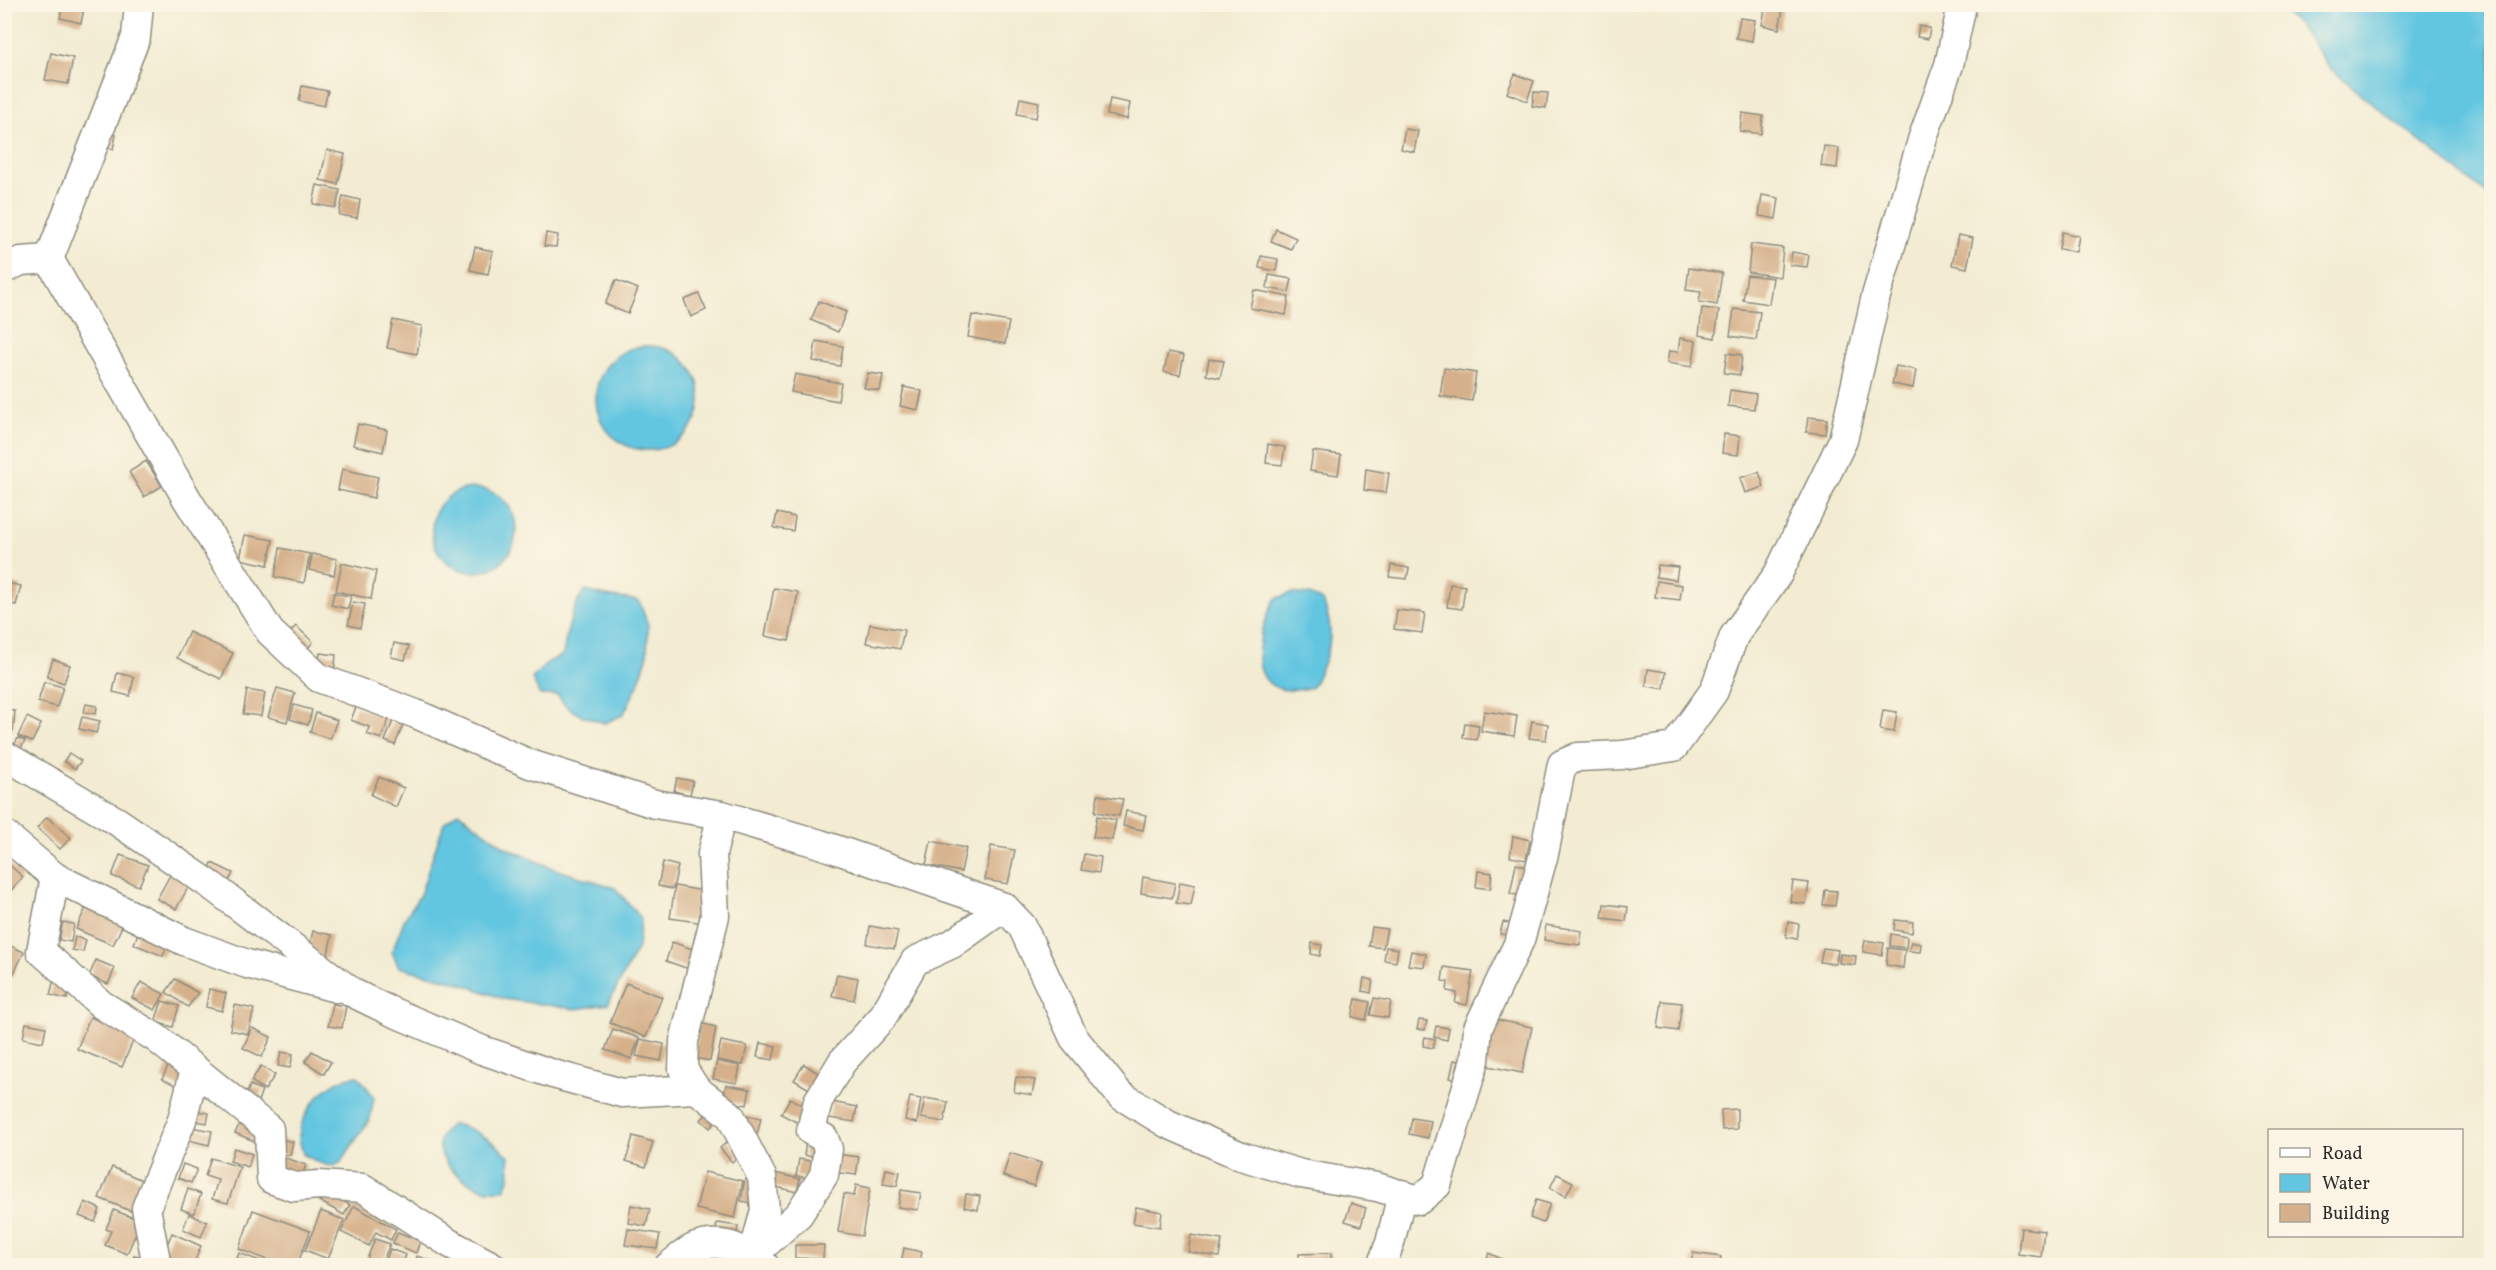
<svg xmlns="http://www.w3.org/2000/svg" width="2496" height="1270" font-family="Vollkorn,serif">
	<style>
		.water { fill: #63c6e1; stroke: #477886; stroke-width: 1.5 }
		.building { fill: #d5b08a }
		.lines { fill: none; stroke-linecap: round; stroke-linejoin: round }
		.minor-casing { stroke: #8f8c7f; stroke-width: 31 }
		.minor { stroke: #fff; stroke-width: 28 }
	</style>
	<rect width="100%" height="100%" fill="#fcf5e5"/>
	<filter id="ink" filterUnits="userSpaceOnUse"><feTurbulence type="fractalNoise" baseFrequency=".0167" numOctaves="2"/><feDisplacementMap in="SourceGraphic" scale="12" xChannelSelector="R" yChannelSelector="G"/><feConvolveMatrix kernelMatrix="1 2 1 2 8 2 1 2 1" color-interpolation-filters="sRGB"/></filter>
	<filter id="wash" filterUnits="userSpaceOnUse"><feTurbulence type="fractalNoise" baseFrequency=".008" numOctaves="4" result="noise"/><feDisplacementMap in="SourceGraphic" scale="24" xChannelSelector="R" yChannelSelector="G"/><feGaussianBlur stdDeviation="1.35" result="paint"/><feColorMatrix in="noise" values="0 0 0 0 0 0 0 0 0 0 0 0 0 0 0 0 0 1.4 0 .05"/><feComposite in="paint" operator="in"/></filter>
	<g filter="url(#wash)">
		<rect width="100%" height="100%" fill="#f3ecd3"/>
		<g class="water">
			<polygon points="2275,5 2477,5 2491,16 2491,197 2375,106 2329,67 2298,24"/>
			<circle cx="648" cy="398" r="52"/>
			<circle cx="474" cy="530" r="42"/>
			<path d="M585 590C607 599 617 596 639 601L648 625 647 658 637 687 623 715 605 723C588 718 566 713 558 695H540L532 679 548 662 563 655C567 631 571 610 585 590Z"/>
			<path d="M1291 593 1309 595 1323 601C1337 636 1329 655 1312 687 1244 705 1253 640 1275 599Z"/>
			<polygon points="458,812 505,847 552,868 615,888 641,918 638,947 608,1004 575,1009 504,999 457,982 399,967 392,952 404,920 420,895 444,823"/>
			<path d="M358 1076 374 1097 370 1119 341 1162C330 1172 315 1160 303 1154 302 1149 299 1141 299 1136 303 1106 330 1078 358 1076Z"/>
			<path d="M452 1124C474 1127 493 1141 509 1156L510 1177 504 1190C496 1190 488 1191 481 1188 455 1179 421 1147 452 1124Z"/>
		</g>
		<g id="blocks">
			<g class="building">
				<polygon points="63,4 85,4 81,23 60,18"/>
				<polygon points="1766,4 1784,4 1779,29 1762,25"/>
				<polygon points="1740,18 1755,20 1752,41 1736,38"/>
				<polygon points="1919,26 1930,28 1928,39 1917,37"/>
				<polygon points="51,53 73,58 68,84 45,80"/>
				<polygon points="1515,74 1534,81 1527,101 1507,93"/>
				<polygon points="302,86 328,91 324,106 299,101"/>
				<polygon points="1534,92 1548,93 1546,108 1532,106"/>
				<polygon points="1020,98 1039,102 1036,118 1017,114"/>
				<polygon points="1110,99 1130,103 1127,119 1107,115"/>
				<polygon points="1742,113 1763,116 1761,134 1740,131"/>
				<polygon points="1405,129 1418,131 1414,152 1401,149"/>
				<polygon points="101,132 116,135 113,149 98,146"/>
				<polygon points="1824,146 1839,148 1837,168 1821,166"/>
				<polygon points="327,150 345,154 338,184 320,180"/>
				<polygon points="317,185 340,190 336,208 313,204"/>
				<polygon points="1762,195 1779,198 1776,219 1759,216"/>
				<polygon points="343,196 360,200 357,218 339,215"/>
				<polygon points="1276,229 1296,238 1291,249 1271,241"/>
				<polygon points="2062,232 2079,236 2076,252 2059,249"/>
				<polygon points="546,233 558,235 556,247 544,246"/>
				<polygon points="1958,235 1973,238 1967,268 1952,265"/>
				<polygon points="1751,244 1783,248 1780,277 1748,272"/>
				<polygon points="475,247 493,251 488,274 470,270"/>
				<polygon points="1792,252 1809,255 1807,267 1790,265"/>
				<polygon points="1261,256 1278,259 1276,271 1259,268"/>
				<polygon points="1689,268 1722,273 1717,305 1699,302 1701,292 1686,290"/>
				<polygon points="1269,275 1292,279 1289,292 1267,288"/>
				<polygon points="1747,275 1773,278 1769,304 1743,300"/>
				<polygon points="616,280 638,289 628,314 605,304"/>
				<polygon points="1254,290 1289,297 1286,315 1250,308"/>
				<polygon points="699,294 706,310 691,317 684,300"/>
				<polygon points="819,301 846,312 838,332 811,320"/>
				<polygon points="1702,308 1719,310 1715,338 1699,335"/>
				<polygon points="1734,309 1760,312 1756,340 1730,336"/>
				<polygon points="972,315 1009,322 1005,344 968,337"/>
				<polygon points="393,320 422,326 417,354 387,348"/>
				<polygon points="1680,338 1696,341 1692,367 1667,363 1669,351 1678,352"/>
				<polygon points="816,341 843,346 840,366 813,361"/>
				<polygon points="1168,352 1184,355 1180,375 1164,372"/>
				<polygon points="1727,353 1742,355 1740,375 1724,373"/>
				<polygon points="1209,359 1224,361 1220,378 1206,375"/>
				<polygon points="1896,366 1916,370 1913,388 1892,384"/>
				<polygon points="1444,368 1476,373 1472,401 1440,396"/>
				<polygon points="868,373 883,375 880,391 864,388"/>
				<polygon points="795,374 841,383 838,401 791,392"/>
				<polygon points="904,387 922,391 918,410 900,406"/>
				<polygon points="1730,390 1756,394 1754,409 1728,406"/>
				<polygon points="1808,417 1827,419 1825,434 1806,432"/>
				<polygon points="358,424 387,430 383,452 353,445"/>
				<polygon points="1724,434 1740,436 1738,455 1722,453"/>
				<polygon points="1268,444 1285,447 1282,465 1266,463"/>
				<polygon points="1313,451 1341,455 1338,475 1310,471"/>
				<polygon points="146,461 162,486 144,497 129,472"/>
				<polygon points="342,469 378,477 374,498 338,490"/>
				<polygon points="1366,469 1389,473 1386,493 1364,490"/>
				<polygon points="1759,472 1764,487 1745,493 1740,478"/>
				<polygon points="777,513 795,517 793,531 774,528"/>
				<polygon points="245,535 273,540 268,565 240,559"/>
				<polygon points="280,548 310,554 304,583 275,577"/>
				<polygon points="312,554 337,559 334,575 309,570"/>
				<polygon points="342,563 376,571 371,599 336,591"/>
				<polygon points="1391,565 1409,568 1407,579 1389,577"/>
				<polygon points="1658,565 1678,567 1676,580 1656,577"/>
				<polygon points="1657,581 1682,585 1680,600 1655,597"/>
				<polygon points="4,582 21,586 16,605 4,602"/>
				<polygon points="1450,584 1465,586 1462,609 1447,607"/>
				<polygon points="774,588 798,592 789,641 765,636"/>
				<polygon points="334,593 351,596 348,609 331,605"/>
				<polygon points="353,602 365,604 360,628 348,625"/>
				<polygon points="1397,610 1425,613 1422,633 1394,629"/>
				<polygon points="870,624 904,630 900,649 866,643"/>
				<polygon points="296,626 313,642 305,652 287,635"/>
				<polygon points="189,632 233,653 221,679 177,658"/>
				<polygon points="394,643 409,646 405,660 391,657"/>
				<polygon points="320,653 336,655 334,673 317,671"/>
				<polygon points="53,659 70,665 64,683 47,677"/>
				<polygon points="1648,669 1666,672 1664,689 1646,686"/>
				<polygon points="117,673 134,677 130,696 113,692"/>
				<polygon points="44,682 63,687 57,707 38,702"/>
				<polygon points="277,688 295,693 287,722 268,717"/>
				<polygon points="247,690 265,693 261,716 243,714"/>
				<polygon points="86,704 97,706 96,714 84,712"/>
				<polygon points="294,705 312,710 308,725 290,719"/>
				<polygon points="356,707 389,719 381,739 367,734 369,727 351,720"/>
				<polygon points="4,710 15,711 13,730 4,730"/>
				<polygon points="1883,710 1897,712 1894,732 1880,730"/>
				<polygon points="1484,711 1517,716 1514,736 1481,731"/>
				<polygon points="316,713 337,720 330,739 310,732"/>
				<polygon points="27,717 41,724 32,742 18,736"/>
				<polygon points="82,717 100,721 96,733 79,729"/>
				<polygon points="393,721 403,725 395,745 385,741"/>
				<polygon points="1532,721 1548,724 1546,740 1529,738"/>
				<polygon points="1465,723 1479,725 1477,740 1463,738"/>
				<polygon points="18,738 25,741 20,750 13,747"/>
				<polygon points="69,753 81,761 75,769 64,761"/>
				<polygon points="379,777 404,788 396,807 371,795"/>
				<polygon points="677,778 693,781 690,795 674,791"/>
				<polygon points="1098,795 1123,799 1119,816 1095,812"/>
				<polygon points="1126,811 1146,815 1143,830 1123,826"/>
				<polygon points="1097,816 1116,820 1112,840 1093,837"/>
				<polygon points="47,817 71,838 60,849 37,828"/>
				<polygon points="1513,836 1530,840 1526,860 1510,857"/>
				<polygon points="931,841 966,848 961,872 926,865"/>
				<polygon points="991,846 1015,850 1008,884 985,880"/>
				<polygon points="1084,854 1101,857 1099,873 1081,870"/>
				<polygon points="120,855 148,865 139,886 112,876"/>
				<polygon points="4,860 23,877 4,898"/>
				<polygon points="663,862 678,866 673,889 658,886"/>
				<polygon points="212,863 233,873 228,883 207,874"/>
				<polygon points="1516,864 1529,867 1523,896 1510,894"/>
				<polygon points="175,866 194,877 176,909 157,899"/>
				<polygon points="1478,871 1492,873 1490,889 1476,887"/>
				<polygon points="1143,877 1175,883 1172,898 1141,893"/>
				<polygon points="1793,881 1809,883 1806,904 1790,902"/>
				<polygon points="1180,882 1195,885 1191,905 1176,903"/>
				<polygon points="675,886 709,892 704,923 670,918"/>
				<polygon points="1825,890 1837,891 1835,906 1823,905"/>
				<polygon points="88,903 125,920 113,945 76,929"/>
				<polygon points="1604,904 1628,907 1626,921 1602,918"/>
				<polygon points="1895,920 1913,922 1912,933 1894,930"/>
				<polygon points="63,922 74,924 71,942 59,940"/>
				<polygon points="1503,922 1514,924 1512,936 1500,934"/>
				<polygon points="1788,922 1799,924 1797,939 1786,937"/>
				<polygon points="141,925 171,936 163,956 134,944"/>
				<polygon points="1546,925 1582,931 1580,945 1544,940"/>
				<polygon points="870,926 898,931 894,949 867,944"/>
				<polygon points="1372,927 1387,929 1383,948 1369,946"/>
				<polygon points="313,931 332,935 327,959 308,954"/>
				<polygon points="1891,934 1907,937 1906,948 1890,946"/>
				<polygon points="75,937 86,940 83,952 72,950"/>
				<polygon points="1865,940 1884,943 1882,955 1863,952"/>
				<polygon points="672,942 698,951 692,970 666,961"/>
				<polygon points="1911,942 1921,944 1920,952 1909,951"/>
				<polygon points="4,943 24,952 12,977 4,973"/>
				<polygon points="1312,943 1322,945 1320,956 1311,954"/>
				<polygon points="1386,947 1398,949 1396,962 1384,960"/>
				<polygon points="1823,948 1838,950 1836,964 1820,962"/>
				<polygon points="1888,948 1905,950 1903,968 1886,965"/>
				<polygon points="1411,951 1426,954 1424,967 1408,965"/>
				<polygon points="1840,954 1856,956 1855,965 1839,963"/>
				<polygon points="96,960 115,968 108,984 89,976"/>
				<polygon points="1444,967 1473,971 1467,1005 1455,1003 1457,993 1447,991 1448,982 1442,981"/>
				<polygon points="837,974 858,978 854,1000 832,996"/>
				<polygon points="1364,978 1373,980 1371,993 1362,991"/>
				<polygon points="54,979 70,982 67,999 50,995"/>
				<polygon points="175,979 198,993 188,1007 166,992"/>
				<polygon points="141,982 164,994 155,1010 132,998"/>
				<polygon points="626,983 662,997 646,1037 610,1023"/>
				<polygon points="209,989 226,993 222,1011 206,1007"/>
				<polygon points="1374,998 1391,1001 1388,1018 1370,1015"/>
				<polygon points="1356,999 1370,1002 1366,1020 1352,1017"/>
				<polygon points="162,1001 179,1006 173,1027 155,1022"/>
				<polygon points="1662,1001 1682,1003 1678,1031 1658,1028"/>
				<polygon points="333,1004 346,1006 342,1028 328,1026"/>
				<polygon points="235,1005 254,1009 248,1034 230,1030"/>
				<polygon points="90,1017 135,1036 122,1067 77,1049"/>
				<polygon points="1493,1019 1532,1027 1522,1073 1483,1065"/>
				<polygon points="1419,1020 1427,1021 1425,1030 1417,1029"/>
				<polygon points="26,1023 46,1027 43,1042 23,1038"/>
				<polygon points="700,1023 716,1027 710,1061 694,1058"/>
				<polygon points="1436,1026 1449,1028 1447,1040 1434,1037"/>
				<polygon points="252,1028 271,1037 262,1057 243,1048"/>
				<polygon points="613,1029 639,1038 632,1059 605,1050"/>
				<polygon points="1425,1037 1435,1039 1433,1048 1423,1046"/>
				<polygon points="640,1039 664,1044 661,1061 636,1056"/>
				<polygon points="721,1041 747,1046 743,1065 717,1060"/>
				<polygon points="760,1043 776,1046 773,1060 757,1057"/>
				<polygon points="312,1051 331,1062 324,1074 305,1062"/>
				<polygon points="281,1052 293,1054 290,1068 278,1066"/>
				<polygon points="1454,1060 1468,1063 1464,1082 1450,1078"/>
				<polygon points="717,1061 740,1066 737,1083 713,1079"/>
				<polygon points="170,1062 192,1072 184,1089 162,1079"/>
				<polygon points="804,1064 824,1077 814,1092 794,1080"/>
				<polygon points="261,1066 275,1075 265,1090 251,1081"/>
				<polygon points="1016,1077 1035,1080 1032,1095 1014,1092"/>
				<polygon points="250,1085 262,1090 258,1101 246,1096"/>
				<polygon points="726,1085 750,1089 747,1105 723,1101"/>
				<polygon points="910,1097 921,1099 917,1123 905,1120"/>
				<polygon points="790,1098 811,1110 802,1125 781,1114"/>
				<polygon points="925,1098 948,1102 944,1122 921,1118"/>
				<polygon points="832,1102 857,1107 854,1122 829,1118"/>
				<polygon points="712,1107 722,1115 710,1128 701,1120"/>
				<polygon points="1737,1109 1737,1129 1722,1130 1721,1110"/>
				<polygon points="198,1111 209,1113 207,1123 195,1121"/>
				<polygon points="745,1115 761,1118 757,1135 741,1132"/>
				<polygon points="1412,1118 1431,1121 1428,1138 1409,1134"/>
				<polygon points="242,1119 265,1129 259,1143 235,1133"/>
				<polygon points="191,1127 212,1131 209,1145 188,1140"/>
				<polygon points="633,1136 653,1142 646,1167 626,1161"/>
				<polygon points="277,1138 293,1142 290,1155 274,1153"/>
				<polygon points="728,1141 740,1155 732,1162 720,1148"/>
				<polygon points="806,1143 820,1146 818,1158 804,1155"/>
				<polygon points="234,1148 252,1154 248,1167 230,1161"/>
				<polygon points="1010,1153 1041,1163 1034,1186 1003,1176"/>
				<polygon points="835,1154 859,1157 856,1175 833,1172"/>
				<polygon points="280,1156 306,1165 300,1181 275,1173"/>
				<polygon points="211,1158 240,1167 228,1203 212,1199 218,1180 205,1176"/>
				<polygon points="799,1159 816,1162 813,1179 796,1176"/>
				<polygon points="183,1164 197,1169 191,1183 178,1178"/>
				<polygon points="112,1167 151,1184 138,1214 99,1198"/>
				<polygon points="886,1169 900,1172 897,1186 883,1184"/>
				<polygon points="767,1171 800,1179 797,1192 764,1184"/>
				<polygon points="705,1172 743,1181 735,1218 696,1209"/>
				<polygon points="1557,1174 1573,1182 1566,1196 1550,1188"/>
				<polygon points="745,1179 761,1182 757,1204 741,1201"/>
				<polygon points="856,1185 870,1188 862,1236 838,1232 844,1194 854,1196"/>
				<polygon points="188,1189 201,1194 194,1214 181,1209"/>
				<polygon points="901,1190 921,1193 918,1210 898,1207"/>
				<polygon points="325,1191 350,1205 344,1215 319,1201"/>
				<polygon points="966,1194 980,1196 978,1210 964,1207"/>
				<polygon points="1536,1200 1550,1204 1543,1223 1530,1218"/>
				<polygon points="85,1202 100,1209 95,1222 79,1216"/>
				<polygon points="1351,1203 1366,1208 1361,1226 1345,1221"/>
				<polygon points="631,1205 650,1209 646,1226 628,1223"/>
				<polygon points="354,1206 396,1229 391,1240 376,1232 369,1246 341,1232"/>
				<polygon points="1136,1207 1162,1212 1160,1227 1133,1223"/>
				<polygon points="114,1210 141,1221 127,1254 105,1245 111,1231 106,1229"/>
				<polygon points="253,1210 310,1231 297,1266 283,1266 239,1249"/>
				<polygon points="321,1211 344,1220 328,1259 305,1250"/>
				<polygon points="189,1214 207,1222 201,1237 183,1229"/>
				<polygon points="717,1223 738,1226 736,1241 714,1238"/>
				<polygon points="2021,1228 2044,1231 2041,1257 2018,1254"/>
				<polygon points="628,1229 660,1234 657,1249 625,1245"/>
				<polygon points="398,1232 420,1241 416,1253 393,1243"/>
				<polygon points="172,1233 201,1246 193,1266 184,1266 162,1256"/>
				<polygon points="1191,1235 1222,1240 1219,1257 1188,1252"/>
				<polygon points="375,1239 390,1244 381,1266 364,1266"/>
				<polygon points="795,1245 824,1245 823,1259 795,1258"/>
				<polygon points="904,1248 922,1252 919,1266 901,1263"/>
				<polygon points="390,1249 406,1255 402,1266 384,1266"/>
				<polygon points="239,1253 270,1265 270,1266 234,1266"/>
				<polygon points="1331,1253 1332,1266 1299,1266 1299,1254"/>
				<polygon points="1489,1253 1516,1266 1484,1266"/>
				<polygon points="1693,1253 1721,1257 1720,1266 1691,1266"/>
				<polygon points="134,1255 150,1259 148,1266 131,1266"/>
				<polygon points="417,1256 436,1263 435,1266 414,1266"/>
				<polygon points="727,1262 727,1266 712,1266 711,1264"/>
			</g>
		</g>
	</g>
	<g filter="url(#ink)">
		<use href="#blocks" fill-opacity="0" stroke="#8f8c7f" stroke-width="1.5"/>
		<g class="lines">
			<defs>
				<g id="minor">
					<polyline points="139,4 136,37 49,259 187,499 270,632 319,678 416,714 530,764 655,804 722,815 820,844 1004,907 1022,926 1074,1038 1120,1095 1168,1124 1241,1156 1301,1174 1377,1187 1419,1200 1437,1185 1475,1060 1478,1028 1520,940 1544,854 1562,764 1578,757 1622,755 1674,747 1714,691 1734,636 1778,574 1843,440 1876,296 1923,137 1949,65 1961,10 1959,4"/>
					<polyline points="4,269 21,261 49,259"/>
					<polyline points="4,755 118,822 212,886 353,993 388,1010 482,1050 553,1074 622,1093 696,1089"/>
					<polyline points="722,815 712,854 715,916 684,1041 683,1069 696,1089 730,1115 762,1177 765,1210 753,1255"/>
					<polyline points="4,834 55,877 184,941 247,964 336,988"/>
					<polyline points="55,877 41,951 102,1005 156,1038 269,1129 271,1179 294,1187 319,1185 363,1188 449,1243 492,1266"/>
					<polyline points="753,1255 799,1214 824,1175 828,1149 824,1138 811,1131 818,1101 842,1062 882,1018 915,961 952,944 1004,907"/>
					<polyline points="157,1266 146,1208 182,1120 195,1069"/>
					<path d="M669 1266C677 1260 687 1250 696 1247 723 1238 745 1249 765 1266"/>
					<polyline points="1381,1266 1390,1243 1402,1194"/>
				</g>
			</defs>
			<use href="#minor" class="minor-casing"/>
			<use href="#minor" class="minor"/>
		</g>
	</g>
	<rect width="2496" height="1270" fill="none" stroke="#fcf5e5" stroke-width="24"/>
	<rect x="2268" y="1129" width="195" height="108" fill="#fcf5e5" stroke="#a8a49b" stroke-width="1.5"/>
	<rect x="2280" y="1148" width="30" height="9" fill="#ffffff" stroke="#a8a49b" stroke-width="1.5"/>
	<text x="2322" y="1159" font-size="18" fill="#2b2b2b">Road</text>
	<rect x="2280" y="1174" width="30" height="18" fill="#63c6e1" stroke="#a8a49b" stroke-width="1.5"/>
	<text x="2322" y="1189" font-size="18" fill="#2b2b2b">Water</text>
	<rect x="2280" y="1204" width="30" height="18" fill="#d5b08a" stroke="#a8a49b" stroke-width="1.5"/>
	<text x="2322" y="1219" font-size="18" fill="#2b2b2b">Building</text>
</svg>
